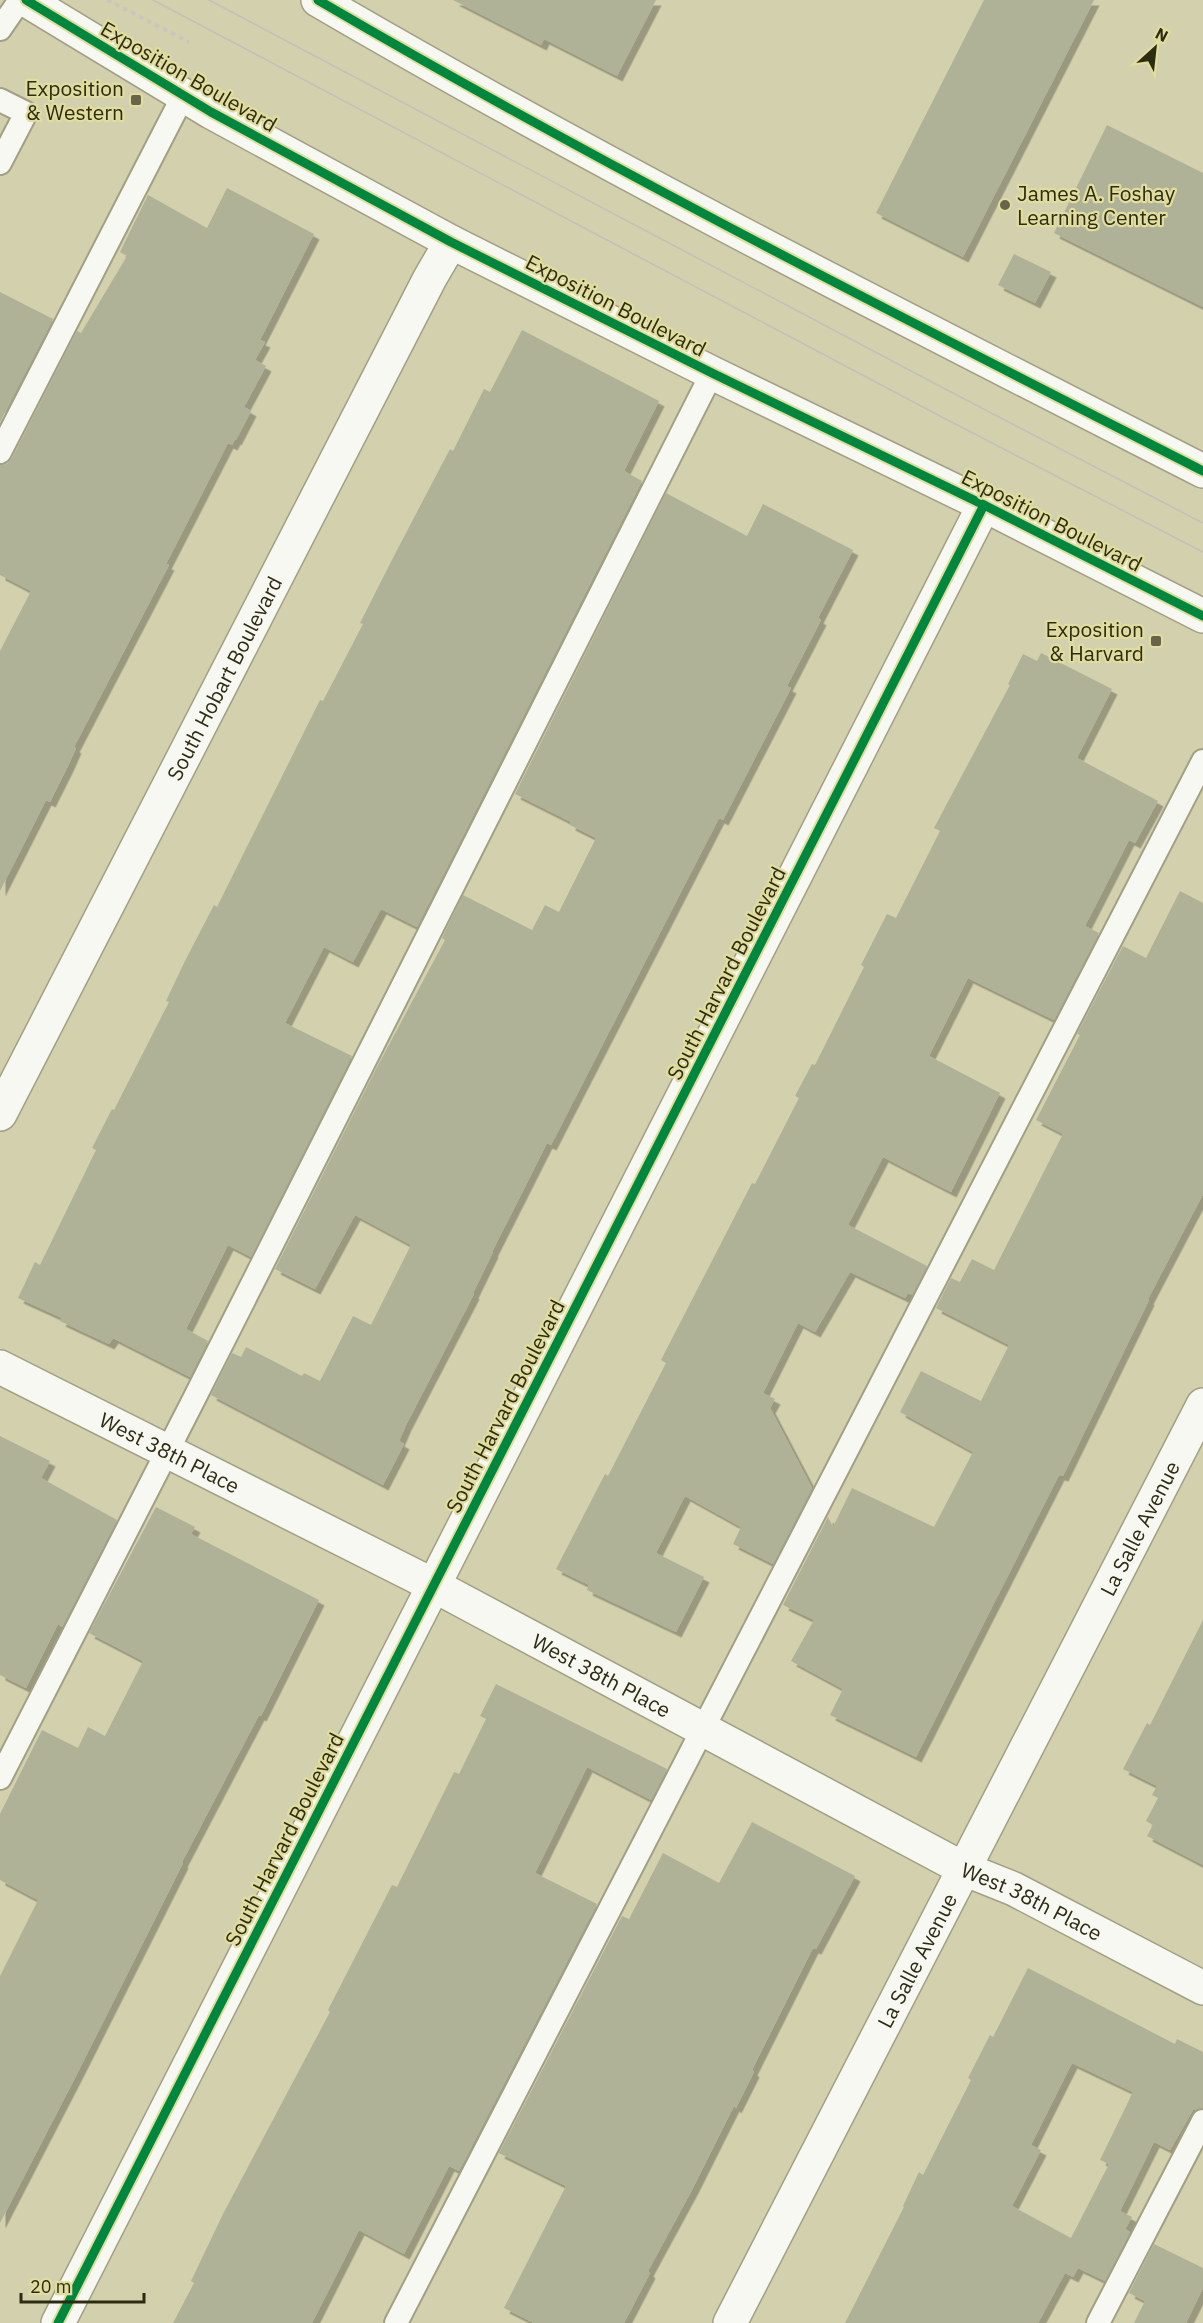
<svg xmlns="http://www.w3.org/2000/svg" width="1203" height="2323" font-family="'IBM Plex Sans',sans-serif">
	<style>
		.building { fill: #afb297; fill-rule: evenodd; filter: url(#shadow) }
		.lines { fill: none; stroke-linecap: round; stroke-linejoin: round }
		.lane-casing { stroke: #a1a084; stroke-width: 26 }
		.street-casing { stroke: #a1a084; stroke-width: 36 }
		.secondary-casing { stroke: #a1a084; stroke-width: 36 }
		.path { stroke: #c7c7bd; stroke-width: 4; stroke-dasharray: 4.5 4.5; stroke-linecap: butt }
		.lane { stroke: #f8f8f3; stroke-width: 22 }
		.street { stroke: #f8f8f3; stroke-width: 33 }
		.secondary { stroke: #f8f8f3; stroke-width: 33 }
		.tram { stroke: #c2c1b7; stroke-width: 1.5 }
		.cycleway-casing { stroke: #e1dd9e; stroke-width: 13 }
		.cycleway { stroke: #00873e; stroke-width: 9 }
		.poi-dot { fill: #676549; stroke: #e1dd9e; stroke-width: 2 }
		.labels { text-anchor: middle; dominant-baseline: central; stroke-width: 4.5; stroke-linejoin: round; paint-order: stroke }
		.street-label { font-size: 21px; fill: #2d2c13; stroke: #e1dd9e }
		.poi-label { font-size: 21px; fill: #2d2c13; stroke: #e1dd9e; text-anchor: end }
	</style>
	<defs>
		<filter id="shadow"><feDropShadow dx="5.5" dy="5.5" stdDeviation="0" flood-color="#0004"/></filter>
	</defs>
	<rect width="100%" height="100%" fill="#d2d0ad"/>
	<g class="building">
		<polygon points="453,0 656,0 617,76 544,39 541,45"/>
		<polygon points="984,0 1094,0 963,257 876,213"/>
		<polygon points="1107,125 1203,173 1203,307 1054,233"/>
		<polygon points="227,188 314,234 260,340 265,342 255,360 266,366 244,407 251,411 236,440 235,439 232,445 228,443 166,564 169,565 74,747 76,748 68,766 50,802 46,800 0,891 0,651 31,591 0,575 0,465 7,464 12,458 77,331 81,333 127,256 120,252 148,195 207,228"/>
		<polygon points="1014,254 1051,272 1035,303 998,285"/>
		<polygon points="0,292 53,319 0,422"/>
		<polygon points="522,330 659,401 624,471 642,481 417,927 381,909 353,962 324,947 285,1023 352,1056 251,1257 228,1245 186,1329 208,1341 190,1377 113,1338 109,1344 60,1321 62,1318 18,1298 35,1262 40,1265 96,1150 92,1148 112,1109 114,1110 169,1002 166,1001 185,961 214,905 217,907 320,700 323,701 363,624 360,623 396,552 450,449 453,451 484,389 490,392"/>
		<polygon points="666,493 747,536 763,504 853,550 818,618 821,620 787,686 791,688 723,820 719,818 551,1145 547,1143 492,1252 493,1252 473,1293 474,1294 406,1425 399,1441 404,1444 383,1485 211,1395 232,1353 241,1357 246,1347 302,1376 304,1373 320,1381 353,1316 371,1325 411,1245 355,1215 315,1289 275,1269 376,1069 445,940 442,938 463,895 532,930 545,905 559,912 596,838 570,825 571,822 515,794"/>
		<polygon points="1041,653 1112,689 1077,758 1158,801 1135,843 1129,840 1085,926 1099,933 1054,1020 968,978 929,1056 1000,1093 951,1192 883,1157 848,1225 927,1266 912,1295 908,1293 905,1298 850,1272 815,1332 798,1323 763,1393 775,1399 770,1408 812,1488 773,1564 733,1544 741,1527 685,1496 656,1553 704,1577 676,1632 587,1590 589,1585 556,1569 605,1474 608,1476 666,1363 661,1360 752,1183 755,1184 799,1098 795,1096 812,1064 815,1065 864,967 861,965 887,914 896,918 940,831 934,828 1010,685 1008,684 1023,654 1037,661"/>
		<polygon points="1180,891 1203,903 1203,1194 1148,1299 1149,1300 1063,1476 1059,1475 916,1757 830,1715 843,1689 791,1661 814,1620 783,1605 828,1517 833,1527 852,1488 934,1527 973,1452 900,1412 921,1371 981,1401 1009,1345 936,1308 951,1278 960,1282 972,1259 994,1270 1063,1134 1036,1120 1080,1035 1077,1034 1123,946 1146,958"/>
		<polygon points="0,1436 50,1461 41,1478 117,1520 62,1627 58,1624 26,1688 0,1675"/>
		<polygon points="156,1507 195,1527 191,1534 319,1600 261,1716 259,1715 182,1862 183,1863 79,2070 0,2223 0,1976 38,1900 0,1880 0,1814 42,1730 78,1748 88,1727 105,1736 143,1661 89,1633"/>
		<polygon points="1203,1620 1203,1865 1147,1836 1153,1825 1146,1821 1158,1798 1152,1795 1157,1786 1123,1769 1147,1723 1150,1725"/>
		<polygon points="496,1684 667,1769 651,1800 587,1767 535,1873 597,1904 459,2171 449,2166 404,2254 359,2230 312,2323 173,2323 194,2283 191,2281 223,2214 330,2012 328,2010 392,1885 397,1887 454,1772 459,1774 486,1719 480,1716"/>
		<polygon points="752,1822 855,1876 816,1949 813,1948 752,2070 754,2072 736,2108 734,2106 693,2188 648,2271 650,2273 624,2323 534,2323 504,2308 566,2186 499,2153 622,1916 629,1919 663,1853 719,1883"/>
		<path d="M1028 1968 1175 2044 1177 2039 1203 2052V2108L1193 2110 1170 2150 1154 2142 1120 2211 1132 2217 1125 2229 1130 2232 1105 2281 1078 2268 1073 2277 1065 2273 1038 2323H845L904 2207 903 2206 919 2172 923 2175 971 2080 968 2078 990 2035 993 2037ZM1072 2063 1133 2092 1100 2160 1109 2164 1071 2238 1012 2206 1041 2150 1031 2145Z"/>
		<polygon points="1154,2244 1203,2268 1203,2288 1186,2323 1134,2323 1145,2301 1129,2293"/>
	</g>
	<g class="lines">
		<defs>
			<g id="lane">
				<polyline points="0,29 20,0"/>
				<polyline points="0,100 26,113 0,163"/>
				<polyline points="0,452 183,96"/>
				<polyline points="0,1778 192,1403 712,373"/>
				<polyline points="396,2323 1203,761"/>
				<polyline points="1098,2323 1203,2121"/>
			</g>
			<g id="street">
				<path id="s1" d="M0 1114 430 278 451 242"/>
				<path id="s2" d="M0 1367 433 1585 964 1869 1014 1889 1203 1988"/>
				<polyline points="58,2323 984,505"/>
				<path id="s3" d="M730 2323 1203 1405"/>
			</g>
			<g id="secondary">
				<polyline points="26,0 211,112 451,242 712,373 984,505 1203,616"/>
				<path d="M318 0C607 169 905 319 1203 471"/>
			</g>
		</defs>
		<use href="#lane" class="lane-casing"/>
		<use href="#street" class="street-casing"/>
		<use href="#secondary" class="secondary-casing"/>
		<polyline class="path" points="107,0 189,42"/>
		<use href="#lane" class="lane"/>
		<use href="#street" class="street"/>
		<use href="#secondary" class="secondary"/>
		<g class="tram">
			<polyline points="153,0 938,415 1203,552"/>
			<polyline points="209,0 949,391 1203,523"/>
		</g>
		<defs>
			<g id="cycleway">
				<polyline points="26,0 211,112 451,242 712,373 984,505 1203,616"/>
				<path d="M318 0C607 169 905 319 1203 471"/>
				<polyline points="58,2323 984,505"/>
			</g>
		</defs>
		<use href="#cycleway" class="cycleway-casing"/>
		<use href="#cycleway" class="cycleway"/>
	</g>
	<g class="poi-dot">
		<rect x="130" y="94" width="12" height="12" rx="3"/>
		<circle cx="1005" cy="205" r="6"/>
		<rect x="1150" y="635" width="12" height="12" rx="3"/>
	</g>
	<g class="labels">
		<g class="street-label">
			<text transform="translate(189 76) rotate(30)">Exposition Boulevard</text>
			<text transform="translate(616 305) rotate(27)">Exposition Boulevard</text>
			<text transform="translate(1052 520) rotate(27)">Exposition Boulevard</text>
			<text stroke="none"><textPath href="#s1" startOffset="490">South Hobart Boulevard</textPath></text>
			<text transform="translate(726 973) rotate(-63)">South Harvard Boulevard</text>
			<text transform="translate(505 1406) rotate(-63)">South Harvard Boulevard</text>
			<text stroke="none"><textPath href="#s2" startOffset="190">West 38th Place</textPath></text>
			<text stroke="none"><textPath href="#s3" startOffset="894">La Salle Avenue</textPath></text>
			<text stroke="none"><textPath href="#s2" startOffset="676">West 38th Place</textPath></text>
			<text transform="translate(284 1839) rotate(-63)">South Harvard Boulevard</text>
			<text stroke="none"><textPath href="#s2" startOffset="1162">West 38th Place</textPath></text>
			<text stroke="none"><textPath href="#s3" startOffset="408">La Salle Avenue</textPath></text>
		</g>
		<g class="poi-label">
			<text x="124" y="88">Exposition<tspan x="124" dy="24">&amp; Western</tspan></text>
			<text x="1017" y="193" text-anchor="start">James A. Foshay<tspan x="1017" dy="24">Learning Center</tspan></text>
			<text x="1144" y="629">Exposition<tspan x="1144" dy="24">&amp; Harvard</tspan></text>
		</g>
	</g>
	<g transform="translate(1155 48) rotate(27)" stroke="#e1dd9e" stroke-width="4.5" paint-order="stroke">
	<path d="M0-4.5L10 22L0 15L-10 22Z" fill="#2d2c13"/>
	<text y="-9" font-size="16" font-weight="bold" text-anchor="middle" fill="#2d2c13">N</text>
	</g>
	<path d="M21 2293v9h123v-9" fill="none" stroke="#2d2c13" stroke-width="3"/>
	<text x="30" y="2293" font-size="18" fill="#2d2c13" stroke="#e1dd9e" stroke-width="4.5" paint-order="stroke">20 m</text>
</svg>
